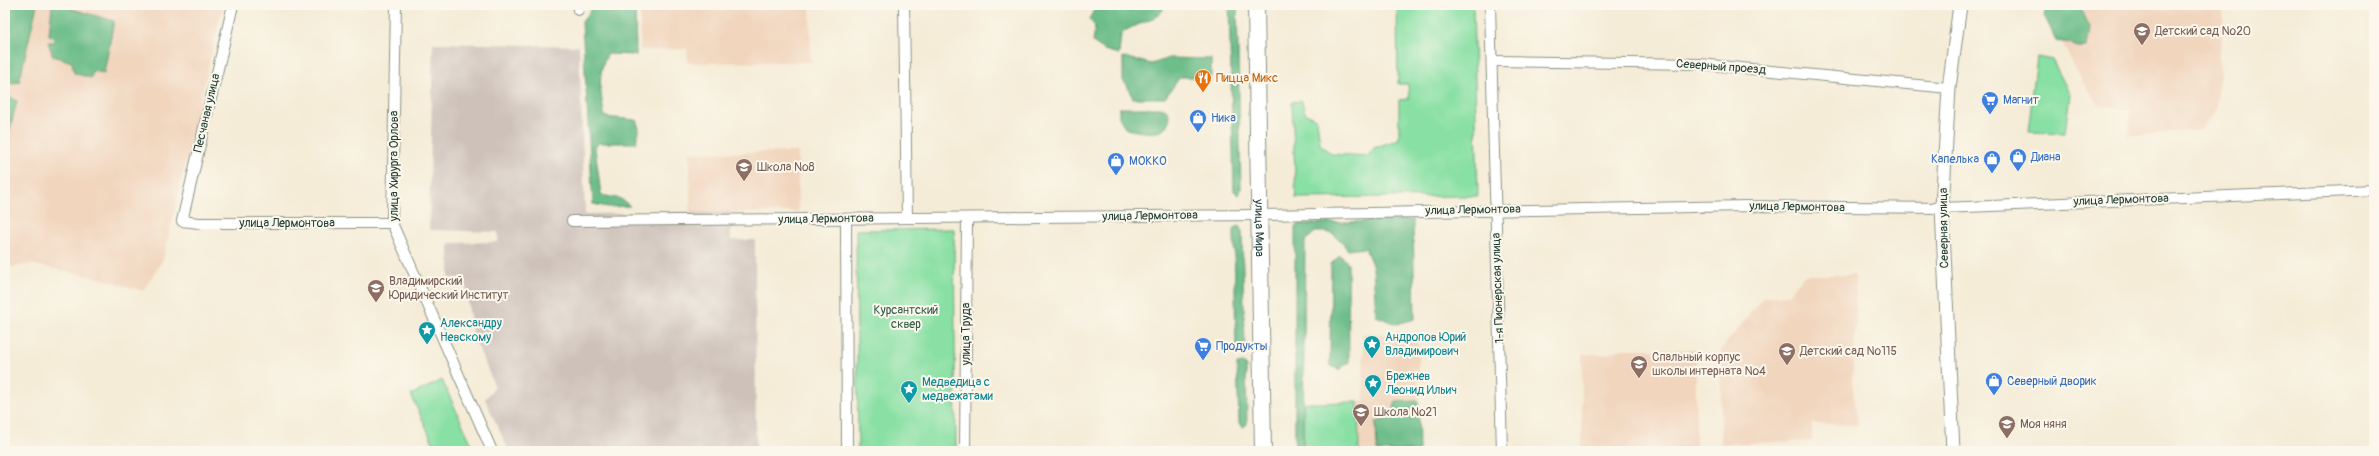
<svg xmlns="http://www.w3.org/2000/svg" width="2379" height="456" font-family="Pangolin,sans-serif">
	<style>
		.built { fill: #f1d5bd }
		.industrial { fill: #cec1ba }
		.green { fill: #89e0a4; stroke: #548e6c }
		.forest { fill: #6ebe8a; stroke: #467e5f }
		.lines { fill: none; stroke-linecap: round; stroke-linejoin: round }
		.minor-casing { stroke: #8a9486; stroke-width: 12 }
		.tertiary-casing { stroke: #8a9486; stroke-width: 15 }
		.primary-casing { stroke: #8a9486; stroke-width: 18 }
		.minor { stroke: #fff; stroke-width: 10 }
		.tertiary { stroke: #fff; stroke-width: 13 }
		.primary { stroke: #fff; stroke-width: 16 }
		.labels { text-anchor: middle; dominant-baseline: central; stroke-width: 4; stroke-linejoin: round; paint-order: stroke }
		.education-label { font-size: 12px; fill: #785e54; stroke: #fbf7ec; text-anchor: start }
		.street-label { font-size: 12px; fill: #1f3d34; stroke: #fbf7ec }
		.food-label { font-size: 12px; fill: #c56008; stroke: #fbf7ec; text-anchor: start }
		.shop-label { font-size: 12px; fill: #366cbe; stroke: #fbf7ec; text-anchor: start }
		.park-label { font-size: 12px; fill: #345e4a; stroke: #fbf7ec }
		.culture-label { font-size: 12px; fill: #0d838f; stroke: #fbf7ec; text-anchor: start }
	</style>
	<rect width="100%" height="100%" fill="#fbf7ec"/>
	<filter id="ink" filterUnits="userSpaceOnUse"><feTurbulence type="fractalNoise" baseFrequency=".025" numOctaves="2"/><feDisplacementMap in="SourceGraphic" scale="8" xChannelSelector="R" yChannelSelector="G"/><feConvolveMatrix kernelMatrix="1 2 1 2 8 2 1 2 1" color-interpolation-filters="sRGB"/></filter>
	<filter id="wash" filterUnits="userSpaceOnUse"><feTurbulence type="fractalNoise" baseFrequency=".012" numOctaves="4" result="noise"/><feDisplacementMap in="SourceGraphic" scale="16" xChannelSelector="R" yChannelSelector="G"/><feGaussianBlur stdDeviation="0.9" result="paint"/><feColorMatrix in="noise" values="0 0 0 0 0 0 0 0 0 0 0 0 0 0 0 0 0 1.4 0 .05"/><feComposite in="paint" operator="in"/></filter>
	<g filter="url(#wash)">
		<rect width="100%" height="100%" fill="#f5ecd7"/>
		<g class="built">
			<polygon points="5,5 223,5 163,259 143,291 99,278 31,264 5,268"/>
			<polygon points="640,5 810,5 811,62 688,63 687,49 640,50"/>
			<polygon points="2054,5 2223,5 2217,108 2201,130 2128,136 2131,109 2098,105 2076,71 2052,22"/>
			<polygon points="798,152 798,212 690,213 690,153"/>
			<polygon points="1805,275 1855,275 1856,318 1852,382 1858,425 1812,424 1812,441 1721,444 1721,350 1763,297 1788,295"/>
			<polygon points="1418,333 1419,451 1303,451 1303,403 1364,402 1363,334"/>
			<polygon points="1621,349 1696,350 1696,451 1582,451 1582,354 1607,354"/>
		</g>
		<polygon class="industrial" points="433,43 579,46 585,214 730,212 731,240 755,240 756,451 509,451 485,399 495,387 472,333 465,278 449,278 449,243 498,242 498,232 429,230"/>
		<g class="green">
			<polygon points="1397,5 1473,5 1478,196 1296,198 1292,102 1302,101 1305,113 1317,120 1320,144 1331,154 1368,156 1374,148 1399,139 1399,100 1409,99 1408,84 1398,84"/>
			<polygon points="2037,57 2052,60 2070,94 2065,133 2028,132"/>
			<polygon points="954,229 956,451 858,451 856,230"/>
			<polygon points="442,380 472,445 459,451 437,451 411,395"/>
			<polygon points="1358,402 1359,451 1303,451 1303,403"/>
		</g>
		<g class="forest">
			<polygon points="5,5 37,5 19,82 5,84"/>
			<polygon points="52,5 67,5 72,9 114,21 104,73 93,71 91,78 74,73 72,62 53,56 48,42 54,42 55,38 49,35"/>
			<path d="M589 5H635L636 55 608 54C596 71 601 99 605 117L636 120 639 128 636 143H598L595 148 601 195 621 199 630 206 608 207 593 204 582 22 591 10Z"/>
			<path d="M1097 5H1161L1163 10C1154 23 1133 23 1121 34L1119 54 1104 50 1093 42 1095 26 1089 19Z"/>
			<polygon points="1229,5 1237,5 1241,189 1239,195 1234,191"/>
			<polygon points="2048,5 2079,5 2090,27 2087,47 2078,47 2056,40 2044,15"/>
			<polygon points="1123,57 1152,64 1169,58 1211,59 1211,77 1180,77 1165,98 1133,98 1123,80"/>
			<polygon points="5,95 17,101 5,148"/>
			<path d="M1119 108H1161L1167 110 1170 119C1168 122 1166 128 1163 130 1157 135 1131 131 1125 128L1119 117Z"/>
			<path d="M1399 220H1413L1415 319 1397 324 1376 316 1373 267 1365 248 1348 250C1336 235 1334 231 1315 232L1305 241 1303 451H1295V228L1298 224Z"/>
			<polygon points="1239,226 1242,232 1245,346 1241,351 1236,350 1234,228"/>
			<polygon points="1340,255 1348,263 1349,362 1339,370 1330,365 1331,264"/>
			<polygon points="1242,363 1246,365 1247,424 1243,427 1239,423 1237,364"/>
			<polygon points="1418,401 1419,451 1377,451 1376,422 1393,418 1395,402"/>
		</g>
	</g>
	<g filter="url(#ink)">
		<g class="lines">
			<defs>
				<g id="minor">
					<polyline points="233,5 182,221 199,223 392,223"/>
					<polyline points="396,5 392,223 492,451"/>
					<polyline points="904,5 907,218"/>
					<polyline points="1490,5 1502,451"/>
					<polyline points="578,10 578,5"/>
					<polyline points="1492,61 1700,64 1949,88"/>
					<polyline points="846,219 847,451"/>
					<polyline points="572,221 1259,215 1747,206 1942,208 2374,190"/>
					<polyline points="965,451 967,218"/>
				</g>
				<polyline id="tertiary" points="1953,451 1942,208 1949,88 1960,5"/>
				<g id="primary">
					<path id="s1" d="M1256 5 1263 451"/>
				</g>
			</defs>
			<use href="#minor" class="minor-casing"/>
			<use href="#tertiary" class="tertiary-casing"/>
			<use href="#primary" class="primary-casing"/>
			<use href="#minor" class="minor"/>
			<use href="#tertiary" class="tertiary"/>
			<use href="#primary" class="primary"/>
		</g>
	</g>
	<defs>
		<symbol id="school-pin" viewBox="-11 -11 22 30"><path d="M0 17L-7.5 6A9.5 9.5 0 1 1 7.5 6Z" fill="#8d6e63" stroke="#fbf7ec"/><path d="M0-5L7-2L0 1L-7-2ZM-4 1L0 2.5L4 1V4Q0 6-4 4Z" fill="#fff"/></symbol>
		<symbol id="restaurant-pin" viewBox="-11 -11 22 30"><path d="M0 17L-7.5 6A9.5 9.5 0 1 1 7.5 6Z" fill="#e8710a" stroke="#fbf7ec"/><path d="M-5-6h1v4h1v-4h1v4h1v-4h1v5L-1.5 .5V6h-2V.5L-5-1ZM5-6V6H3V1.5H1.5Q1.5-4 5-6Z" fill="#fff"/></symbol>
		<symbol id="supermarket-pin" viewBox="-11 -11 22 30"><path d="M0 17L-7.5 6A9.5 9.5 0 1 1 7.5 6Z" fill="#3f7fe0" stroke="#fbf7ec"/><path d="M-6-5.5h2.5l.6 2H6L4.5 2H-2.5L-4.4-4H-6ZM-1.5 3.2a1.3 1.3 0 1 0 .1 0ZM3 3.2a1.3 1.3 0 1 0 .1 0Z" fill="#fff"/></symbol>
		<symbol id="shop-pin" viewBox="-11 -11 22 30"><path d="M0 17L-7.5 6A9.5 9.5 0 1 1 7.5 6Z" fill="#3f7fe0" stroke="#fbf7ec"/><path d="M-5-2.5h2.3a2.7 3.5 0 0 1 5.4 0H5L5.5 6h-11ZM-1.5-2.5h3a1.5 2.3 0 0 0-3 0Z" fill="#fff"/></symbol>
		<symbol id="university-pin" viewBox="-11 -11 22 30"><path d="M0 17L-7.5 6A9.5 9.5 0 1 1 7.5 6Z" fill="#8d6e63" stroke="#fbf7ec"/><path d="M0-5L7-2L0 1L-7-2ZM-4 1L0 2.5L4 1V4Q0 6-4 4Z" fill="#fff"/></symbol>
		<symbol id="sight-pin" viewBox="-11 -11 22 30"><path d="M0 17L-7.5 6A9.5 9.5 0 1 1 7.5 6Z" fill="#0f9aa8" stroke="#fbf7ec"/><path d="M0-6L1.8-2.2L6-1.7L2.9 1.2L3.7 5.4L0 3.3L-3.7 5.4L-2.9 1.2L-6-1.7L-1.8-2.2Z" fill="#fff"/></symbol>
	</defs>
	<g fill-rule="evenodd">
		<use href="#school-pin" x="2132" y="21" width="20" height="27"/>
		<use href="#restaurant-pin" x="1193" y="68" width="20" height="27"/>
		<use href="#supermarket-pin" x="1980" y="90" width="20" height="27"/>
		<use href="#shop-pin" x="1188" y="108" width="20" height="27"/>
		<use href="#shop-pin" x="2008" y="147" width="20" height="27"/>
		<use href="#shop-pin" x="1982" y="149" width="20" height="27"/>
		<use href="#shop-pin" x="1106" y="151" width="20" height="27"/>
		<use href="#school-pin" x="734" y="157" width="20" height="27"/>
		<use href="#university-pin" x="366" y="278" width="20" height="27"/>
		<use href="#sight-pin" x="417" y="320" width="20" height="27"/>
		<use href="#sight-pin" x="1362" y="334" width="20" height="27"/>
		<use href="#supermarket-pin" x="1193" y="336" width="20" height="27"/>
		<use href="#school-pin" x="1777" y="341" width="20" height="27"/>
		<use href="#school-pin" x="1629" y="354" width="20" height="27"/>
		<use href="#shop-pin" x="1984" y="371" width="20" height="27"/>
		<use href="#sight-pin" x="1363" y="373" width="20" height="27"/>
		<use href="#sight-pin" x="899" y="379" width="20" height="27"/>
		<use href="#school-pin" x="1351" y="402" width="20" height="27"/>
		<use href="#school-pin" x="1997" y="414" width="20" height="27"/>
	</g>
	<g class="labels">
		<g class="education-label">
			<text x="2155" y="31">Детский сад №20</text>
			<text x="757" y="167">Школа №8</text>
			<text x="389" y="281">Владимирский<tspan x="389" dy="14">Юридический Институт</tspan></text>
			<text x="1800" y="351">Детский сад №115</text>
			<text x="1652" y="357">Cпальный корпус<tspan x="1652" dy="14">школы интерната №4</tspan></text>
			<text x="1374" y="412">Школа №21</text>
			<text x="2020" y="424">Моя няня</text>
		</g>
		<g class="street-label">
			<text transform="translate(1721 67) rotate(4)">Северный проезд</text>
			<text transform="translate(207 113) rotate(-77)">Песчаная улица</text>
			<text transform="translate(394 166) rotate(-90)">улица Хирурга Орлова</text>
			<text transform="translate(2121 200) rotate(-2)">улица Лермонтова</text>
			<text transform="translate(1797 207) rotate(1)">улица Лермонтова</text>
			<text transform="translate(1473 210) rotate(-1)">улица Лермонтова</text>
			<text transform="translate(1150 216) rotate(-1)">улица Лермонтова</text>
			<text transform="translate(826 219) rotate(-1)">улица Лермонтова</text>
			<text x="287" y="223">улица Лермонтова</text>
			<text stroke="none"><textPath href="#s1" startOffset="223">улица Мира</textPath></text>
			<text transform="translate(1944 228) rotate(-91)">Северная улица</text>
			<text transform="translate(1498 288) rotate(-92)">1-я Пионерская улица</text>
			<text transform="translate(966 334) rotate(-90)">улица Труда</text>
		</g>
		<g class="food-label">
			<text x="1216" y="78">Пицца Микс</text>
		</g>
		<g class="shop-label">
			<text x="2003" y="100">Магнит</text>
			<text x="1211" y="118">Ника</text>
			<text x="2031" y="157">Диана</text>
			<text x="1979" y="159" text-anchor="end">Капелька</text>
			<text x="1129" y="161">МОККО</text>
			<text x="1216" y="346">Продукты</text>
			<text x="2007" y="381">Северный дворик</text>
		</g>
		<g class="park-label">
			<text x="906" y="310">Курсантский<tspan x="906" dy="14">сквер</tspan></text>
		</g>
		<g class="culture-label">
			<text x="440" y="323">Александру<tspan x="440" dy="14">Невскому</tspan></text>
			<text x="1385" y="337">Андропов Юрий<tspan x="1385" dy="14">Владимирович</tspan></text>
			<text x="1386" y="376">Брежнев<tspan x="1386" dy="14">Леонид Ильич</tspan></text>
			<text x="922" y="382">Медведица с<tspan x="922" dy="14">медвежатами</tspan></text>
		</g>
	</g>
	<rect width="2379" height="456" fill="none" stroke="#fbf7ec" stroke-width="20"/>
</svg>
